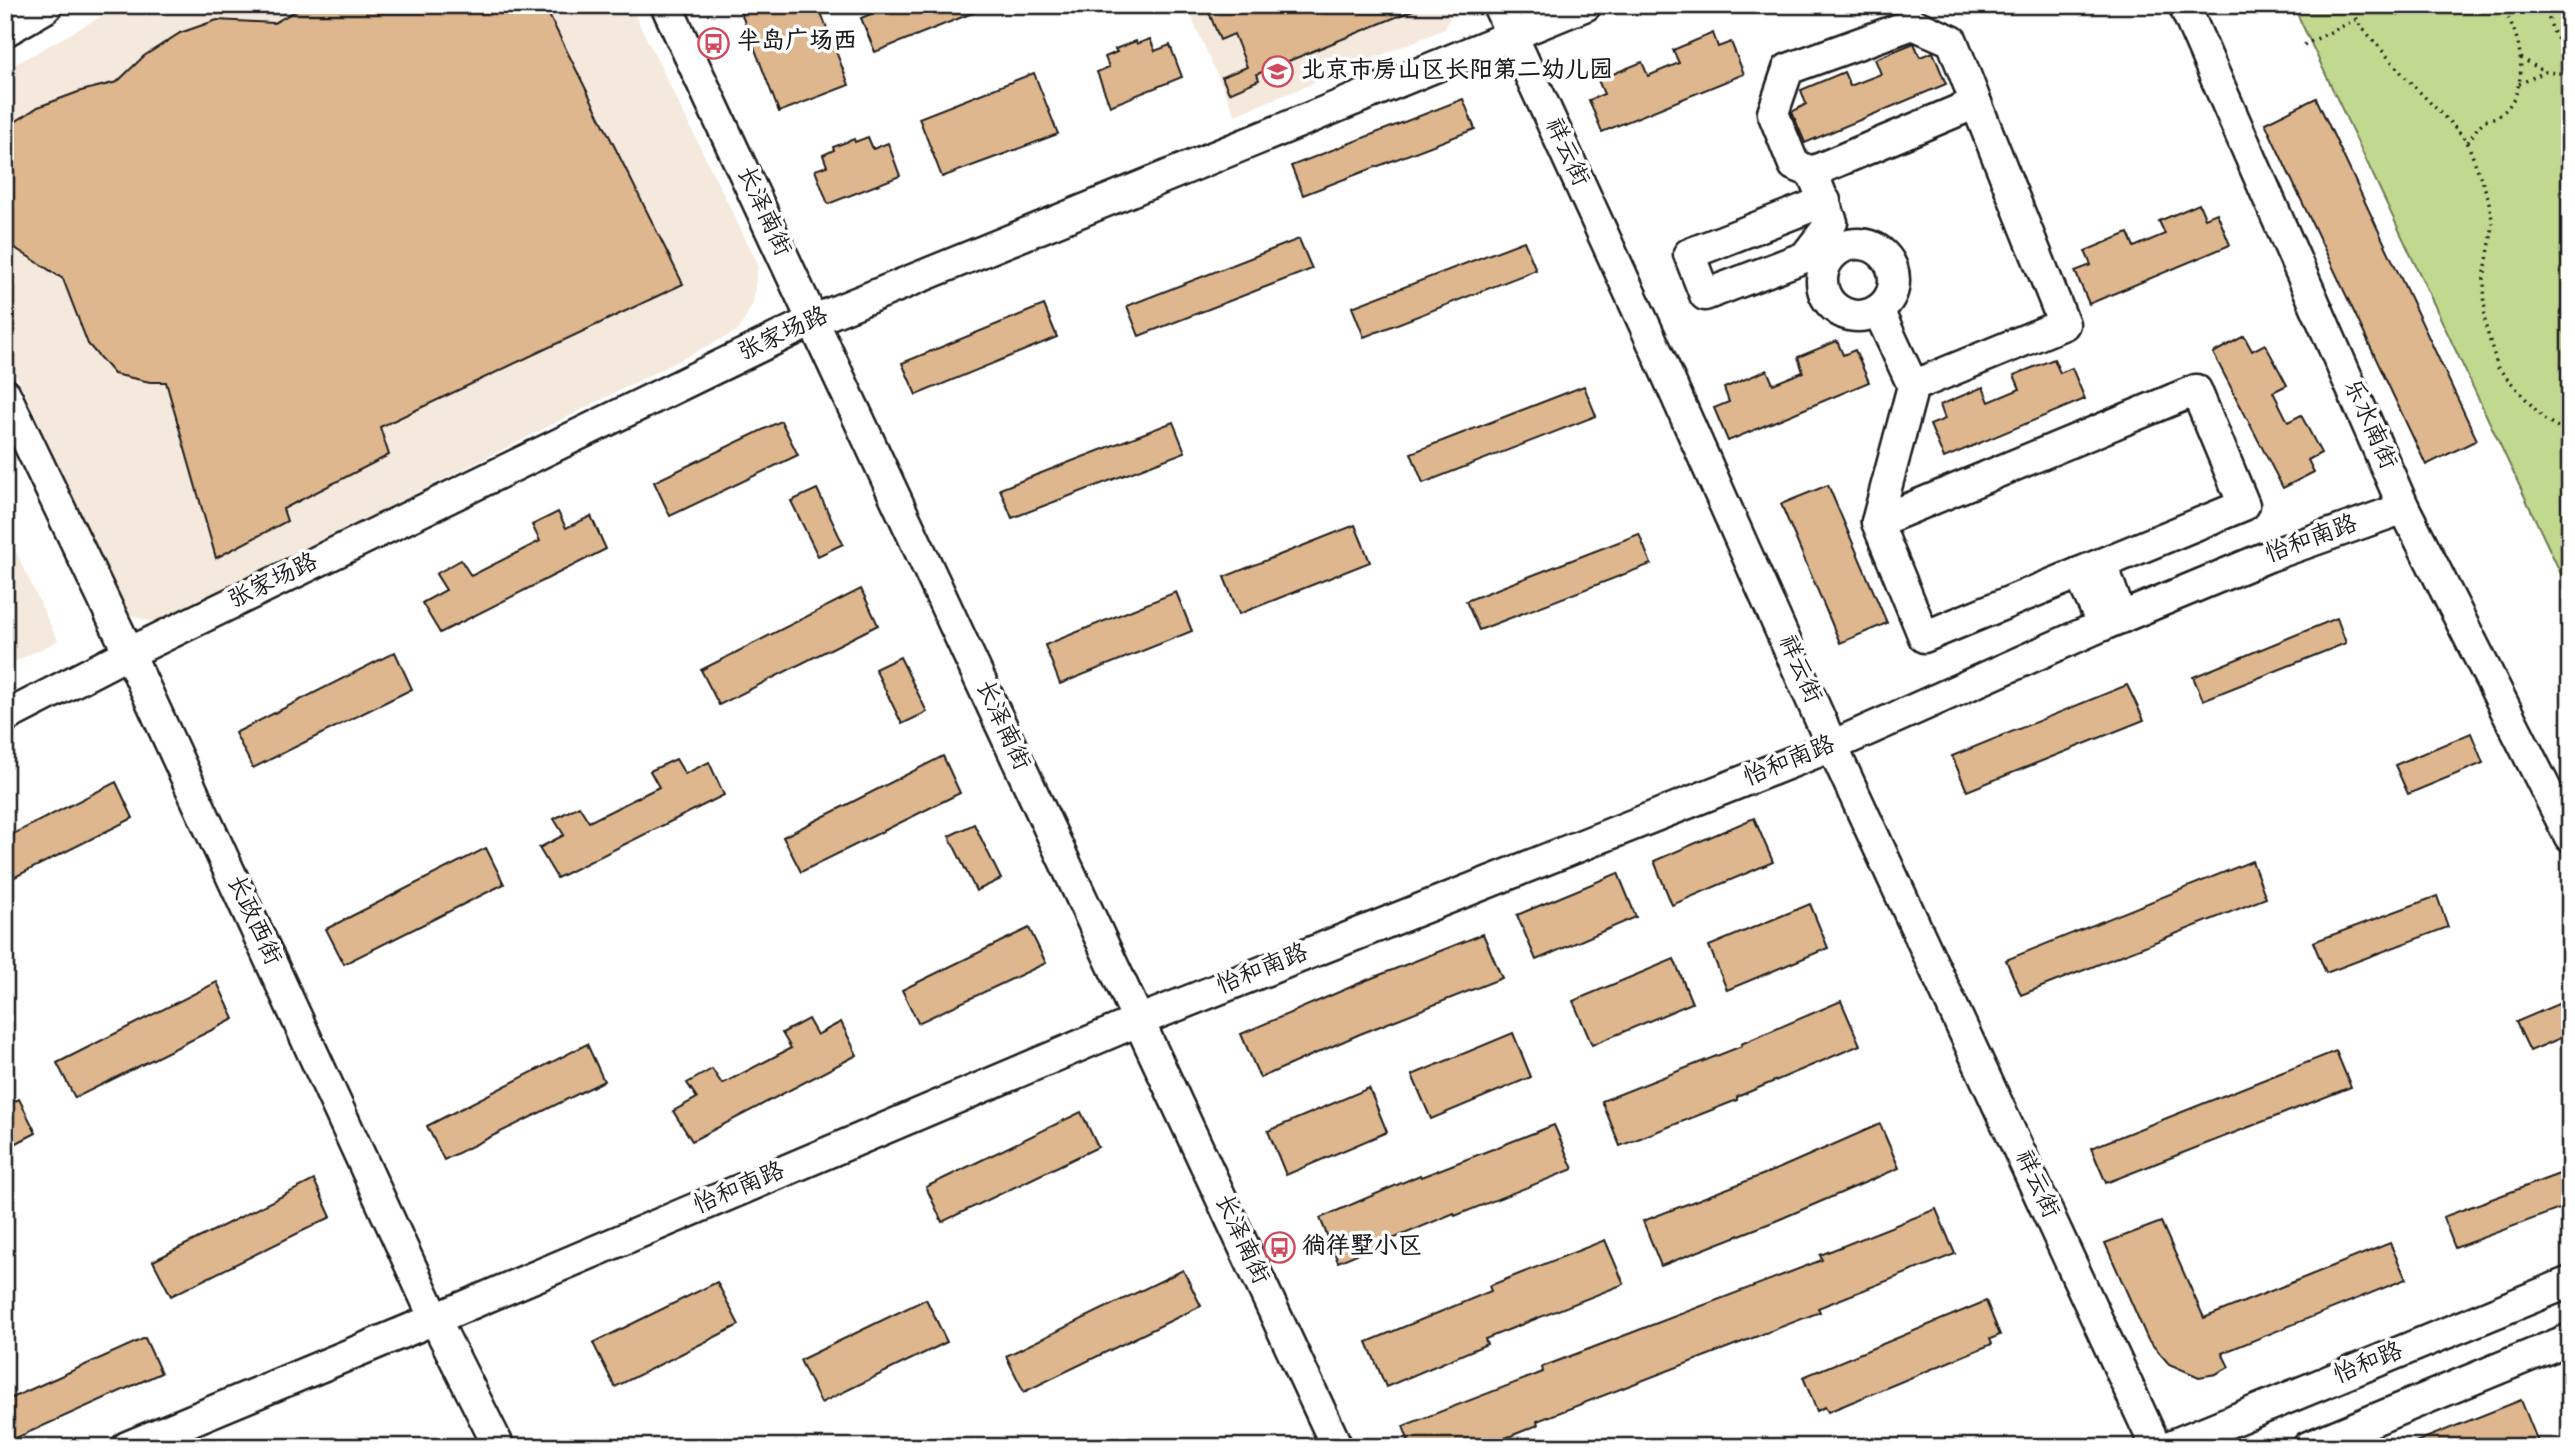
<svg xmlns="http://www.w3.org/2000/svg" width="2575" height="1452" font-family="'Gochi Hand','LXGW WenKai TC',sans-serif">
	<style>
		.built { fill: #f5e9dd }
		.green { fill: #c1d98f; stroke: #6e7a56; stroke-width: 2 }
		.building { fill: #dfb78f; stroke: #1c1c1c; stroke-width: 2 }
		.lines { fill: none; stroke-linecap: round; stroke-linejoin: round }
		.minor-casing { stroke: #1c1c1c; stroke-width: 35 }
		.major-casing { stroke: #1c1c1c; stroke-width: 42 }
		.path { stroke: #1c1c1c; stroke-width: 3.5; stroke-dasharray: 2 5; stroke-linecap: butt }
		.minor { stroke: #fff; stroke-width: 30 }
		.major { stroke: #fff; stroke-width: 37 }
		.labels { text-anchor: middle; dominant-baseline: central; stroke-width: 7; stroke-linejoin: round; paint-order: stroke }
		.poi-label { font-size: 24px; font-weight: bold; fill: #1c1c1c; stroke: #fff; text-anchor: start }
		.street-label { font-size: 24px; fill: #1c1c1c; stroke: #fff }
	</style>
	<rect width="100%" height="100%" fill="#fff"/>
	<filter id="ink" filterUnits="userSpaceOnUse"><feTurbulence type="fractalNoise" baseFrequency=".0143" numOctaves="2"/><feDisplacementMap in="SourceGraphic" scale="14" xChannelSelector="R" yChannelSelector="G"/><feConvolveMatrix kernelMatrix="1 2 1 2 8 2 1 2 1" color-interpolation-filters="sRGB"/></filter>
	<g filter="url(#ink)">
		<g class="built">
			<polygon points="122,5 630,5 758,264 753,303 739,330 158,624 128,614 5,351 5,70"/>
			<polygon points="1186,5 1454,5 1455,6 1445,29 1235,115"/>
			<polygon points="5,529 58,641 5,666"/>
		</g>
		<polygon class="green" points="2293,5 2570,5 2570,593"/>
		<g class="building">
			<polygon points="306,5 544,5 683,284 380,427 389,455 283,509 287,521 216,558 166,382 150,382 114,374 88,344 63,279 12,246 5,235 5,134 9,126 38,107 81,91 117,82 144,56 180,33 217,20 274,23"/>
			<polygon points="738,5 818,5 849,85 779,112"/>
			<polygon points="876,5 990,5 990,6 875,52 861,18 878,11"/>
			<polygon points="1206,5 1423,5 1423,6 1257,74 1259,80 1229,93 1222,77 1247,67 1234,34 1220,40"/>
			<polygon points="1713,33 1718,47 1731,42 1744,74 1602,132 1589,100 1604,94 1598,80 1642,62 1648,76 1679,63 1673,50"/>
			<polygon points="1150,39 1155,51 1170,45 1182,77 1110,106 1097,72 1109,67 1105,57 1117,52 1115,49 1136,41 1137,44"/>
			<polygon points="1914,43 1920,57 1933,52 1946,84 1805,143 1792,112 1806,104 1801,90 1844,72 1850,86 1881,74 1875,59"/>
			<polygon points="1034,73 1058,134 942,177 919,118"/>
			<polygon points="2316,98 2477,440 2426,465 2265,123"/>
			<polygon points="1463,99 1475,129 1303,195 1291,166"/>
			<polygon points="868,137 873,149 888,143 900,176 828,204 815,170 827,166 823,155 834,150 833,147 854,139 855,142"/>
			<polygon points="2199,204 2205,218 2217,213 2230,245 2089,304 2075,271 2091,265 2085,251 2128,233 2134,247 2165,234 2159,221"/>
			<polygon points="1299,239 1312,269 1139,336 1127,306"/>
			<polygon points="1524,241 1536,270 1364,337 1352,307"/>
			<polygon points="1044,305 1057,337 916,395 902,363"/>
			<polygon points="2244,336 2252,351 2265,344 2287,385 2273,392 2288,422 2301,415 2321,453 2308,460 2314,472 2283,488 2213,353"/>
			<polygon points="1837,341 1843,355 1855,350 1869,382 1728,441 1714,408 1729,402 1724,388 1767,370 1773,384 1803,372 1798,357"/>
			<polygon points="2054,359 2060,373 2072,368 2085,399 1944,458 1930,425 1945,419 1940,405 1983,387 1989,402 2020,389 2014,375"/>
			<polygon points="1584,386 1596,416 1423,483 1411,453"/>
			<polygon points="781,421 798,455 670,516 654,482"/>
			<polygon points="1173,422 1185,452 1012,518 1000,489"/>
			<polygon points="1828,485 1887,623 1840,643 1781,504"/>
			<polygon points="817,489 843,544 818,556 791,501"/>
			<polygon points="558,512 566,528 591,516 606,549 440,633 422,603 446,590 436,574 461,560 471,576 540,541 532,525"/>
			<polygon points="1355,525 1370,562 1239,614 1224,577"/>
			<polygon points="1639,534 1651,564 1479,630 1466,601"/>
			<polygon points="861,589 878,625 719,705 701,670"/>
			<polygon points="1176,592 1192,631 1060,684 1045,645"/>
			<polygon points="2337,618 2346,643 2203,700 2193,677"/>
			<polygon points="395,652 412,689 253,768 235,733"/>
			<polygon points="900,657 927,712 902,724 875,669"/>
			<polygon points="2127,685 2144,720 1967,791 1952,756"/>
			<polygon points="2471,733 2483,763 2408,794 2395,765"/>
			<polygon points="943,756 960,793 801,872 783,837"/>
			<polygon points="676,759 685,774 709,762 724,795 557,878 539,848 564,835 554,819 579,806 589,822 659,787 650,771"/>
			<polygon points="116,782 133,818 5,882 5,838"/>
			<polygon points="1754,818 1773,862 1672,905 1654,861"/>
			<polygon points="974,824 1001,879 976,891 949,836"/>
			<polygon points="486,848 504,884 344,964 326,929"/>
			<polygon points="2252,861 2266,898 2021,995 2006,960"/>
			<polygon points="1618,873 1636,917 1536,960 1517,915"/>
			<polygon points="2437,896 2448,927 2326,973 2313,942"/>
			<polygon points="1810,904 1828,948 1727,990 1709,946"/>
			<polygon points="1029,928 1046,963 918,1023 902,990"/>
			<polygon points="1483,934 1502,978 1360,1034 1260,1078 1241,1034 1367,980"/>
			<polygon points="1674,959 1692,1003 1592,1045 1573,1001"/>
			<polygon points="217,982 234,1019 75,1098 57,1063"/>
			<polygon points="2570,999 2570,1034 2530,1051 2516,1022"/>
			<polygon points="1841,1001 1860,1045 1737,1097 1737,1100 1620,1146 1602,1101 1742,1046 1741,1044"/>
			<polygon points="808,1019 817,1035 841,1022 857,1055 692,1141 673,1111 697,1098 687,1083 712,1069 722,1084 791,1048 782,1033"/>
			<polygon points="1513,1033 1531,1077 1431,1119 1412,1075"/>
			<polygon points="587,1044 604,1081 444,1160 427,1126"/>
			<polygon points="2336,1051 2351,1087 2106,1183 2091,1148"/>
			<polygon points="1369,1088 1387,1132 1286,1175 1268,1131"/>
			<polygon points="19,1099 36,1133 5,1149 5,1106"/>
			<polygon points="1081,1112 1098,1147 942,1222 926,1187"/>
			<polygon points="1880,1124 1899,1168 1778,1220 1661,1266 1643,1221 1780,1168"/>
			<polygon points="1554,1125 1573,1169 1455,1216 1454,1213 1338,1262 1320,1218 1420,1175 1421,1177"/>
			<polygon points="2570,1170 2570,1205 2455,1248 2443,1217"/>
			<polygon points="314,1180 331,1217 171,1296 153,1261"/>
			<polygon points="1936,1209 1955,1254 1818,1308 1820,1312 1537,1421 1538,1425 1483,1447 1411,1447 1403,1426 1543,1372 1542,1367 1822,1260 1820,1255"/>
			<polygon points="2161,1222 2204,1318 2390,1243 2406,1279 2222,1353 2229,1367 2216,1374 2199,1377 2169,1364 2148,1340 2105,1243"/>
			<polygon points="1605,1240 1624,1284 1485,1339 1487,1344 1386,1387 1367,1342 1491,1291 1489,1286"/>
			<polygon points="1183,1270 1201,1306 1024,1392 1006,1356"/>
			<polygon points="717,1282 739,1325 615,1387 593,1343"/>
			<polygon points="926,1299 947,1342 821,1403 800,1360"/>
			<polygon points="1986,1301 2000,1335 1990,1339 1992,1344 1828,1412 1825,1407 1817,1411 1803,1377"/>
			<polygon points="145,1338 161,1373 5,1443 5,1401"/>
			<polygon points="2521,1400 2540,1447 2406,1447 2405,1446"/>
		</g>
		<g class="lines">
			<defs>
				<g id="minor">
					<polyline points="666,5 1337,1447"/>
					<polyline points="1498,5 1656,350 1832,746 2156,1447"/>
					<polyline points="2184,5 2404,508 2570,837"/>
					<polyline points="1812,172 1794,165 1773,113 1788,69 1913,24 1952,41 1976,103"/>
					<polyline points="1825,201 1689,254 1705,295 1805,257 1832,222 1812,172 1976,103 2064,324 1913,386"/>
					<circle cx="1858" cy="280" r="36"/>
					<polygon points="2196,390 2244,505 1924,637 1877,522"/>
					<polyline points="5,394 129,653 435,1319 499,1447"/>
					<polyline points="1877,522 1913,386 1878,310"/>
					<polyline points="2102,564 2121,618"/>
					<polyline points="2079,573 2103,625"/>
					<polyline points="5,717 129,653 812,321 1586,5"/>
					<polyline points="127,1447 435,1319 1138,1021 1832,746 2103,625 2269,556 2404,508"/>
					<polyline points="2168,1447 2570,1282"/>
					<polyline points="2308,1447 2570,1339"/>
				</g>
				<polyline id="major" points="5,27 43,5"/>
			</defs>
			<use href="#minor" class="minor-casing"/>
			<use href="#major" class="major-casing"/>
			<g class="path">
				<polyline points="2350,5 2360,25 2406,78 2466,139 2488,197 2493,225 2484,278 2485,324 2498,368 2544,419 2570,434"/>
				<polyline points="2544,5 2553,31 2570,61"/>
				<polyline points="2304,45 2357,19"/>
				<polyline points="2521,58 2545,72"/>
				<polyline points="2519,84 2545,72 2570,74"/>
				<path d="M2468 142C2473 135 2478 125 2485 121 2490 118 2496 118 2500 115 2532 91 2523 31 2499 5"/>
			</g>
			<use href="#minor" class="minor"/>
			<use href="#major" class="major"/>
		</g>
	</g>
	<defs>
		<symbol id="bus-ring" viewBox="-11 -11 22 22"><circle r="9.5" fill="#fff" stroke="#d1495b" stroke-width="1.5"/><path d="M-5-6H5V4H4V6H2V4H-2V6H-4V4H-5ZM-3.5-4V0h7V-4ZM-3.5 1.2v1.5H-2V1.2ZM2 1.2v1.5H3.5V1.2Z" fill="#d1495b"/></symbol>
		<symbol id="school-ring" viewBox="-11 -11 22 22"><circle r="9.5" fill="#fff" stroke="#d1495b" stroke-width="1.5"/><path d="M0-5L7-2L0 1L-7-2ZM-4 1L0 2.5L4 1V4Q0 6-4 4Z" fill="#d1495b"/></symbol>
	</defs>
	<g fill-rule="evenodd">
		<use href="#bus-ring" x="696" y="26" width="35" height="35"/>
		<use href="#school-ring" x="1260" y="54" width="35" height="35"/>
		<use href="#bus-ring" x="1262" y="1230" width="35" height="35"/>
	</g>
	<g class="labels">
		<g class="poi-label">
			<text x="737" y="43">半岛广场西</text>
			<text x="1301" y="72">北京市房山区长阳第二幼儿园</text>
			<text x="1302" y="1248">徜徉墅小区</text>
		</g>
		<g class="street-label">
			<text transform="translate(1565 153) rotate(65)">祥云街</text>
			<text transform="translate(762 212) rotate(65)">长泽南街</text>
			<text transform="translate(784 336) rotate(-25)">张家场路</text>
			<text transform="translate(2368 425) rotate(66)">乐水南街</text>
			<text transform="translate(2312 541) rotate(-20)">怡和南路</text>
			<text transform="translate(274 583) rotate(-26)">张家场路</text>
			<text transform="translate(1798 670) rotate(66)">祥云街</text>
			<text transform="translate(1001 726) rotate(65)">长泽南街</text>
			<text transform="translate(1790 763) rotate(-22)">怡和南路</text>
			<text transform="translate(252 921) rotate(65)">长政西街</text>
			<text transform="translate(1263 971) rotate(-22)">怡和南路</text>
			<text transform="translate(2035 1185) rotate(65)">祥云街</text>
			<text transform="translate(740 1190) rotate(-23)">怡和南路</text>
			<text transform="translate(1240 1240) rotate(65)">长泽南街</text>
			<text transform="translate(2369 1365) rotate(-22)">怡和路</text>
		</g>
	</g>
	<rect width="2575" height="1452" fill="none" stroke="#fff" stroke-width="28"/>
	<rect x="14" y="14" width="2547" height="1424" fill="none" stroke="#1c1c1c" stroke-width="2.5" filter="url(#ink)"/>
</svg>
